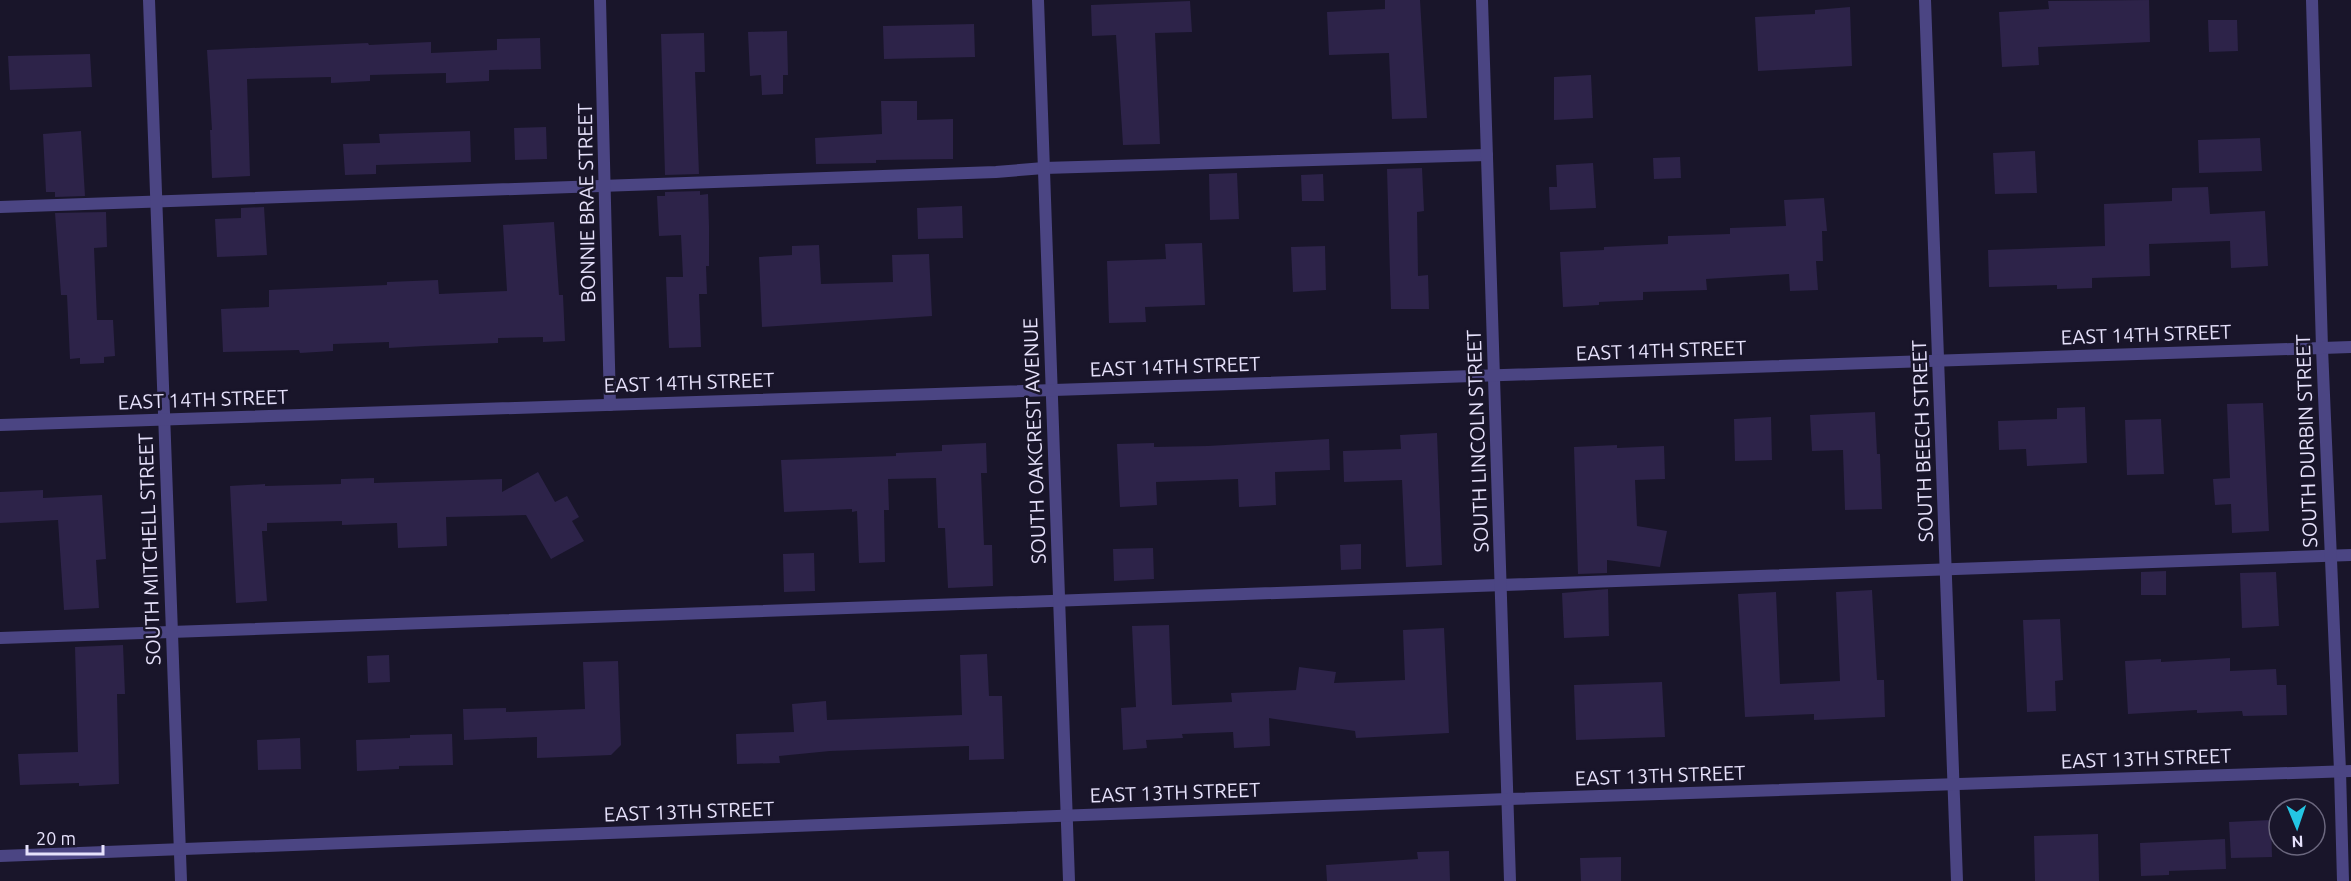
<svg xmlns="http://www.w3.org/2000/svg" width="2351" height="881" font-family="Ubuntu,sans-serif">
	<style>
		.building { fill: #2d2349 }
		.lines { fill: none; stroke-linecap: round; stroke-linejoin: round }
		.service { stroke: #4b4583; stroke-width: 12 }
		.minor { stroke: #4b4583; stroke-width: 12 }
		.labels { text-anchor: middle; dominant-baseline: central; stroke-width: 5; stroke-linejoin: round; paint-order: stroke }
		.street-label { font-size: 20px; fill: #e6e1fb; stroke: #19152a }
	</style>
	<rect width="100%" height="100%" fill="#19152a"/>
	<g class="building">
		<polygon points="1385,0 1420,0 1427,118 1392,119 1389,53 1329,55 1327,12 1385,9"/>
		<polygon points="2149,0 2150,42 2038,47 2039,65 2002,67 1999,12 2049,9 2048,1"/>
		<polygon points="1190,1 1192,32 1155,33 1160,144 1123,145 1116,35 1092,36 1091,5"/>
		<polygon points="1850,7 1852,66 1758,71 1755,17 1815,14 1815,10"/>
		<polygon points="2208,20 2237,20 2238,51 2209,52"/>
		<polygon points="974,24 975,57 884,59 883,26"/>
		<polygon points="787,31 788,75 783,75 783,94 762,95 761,75 750,76 748,32"/>
		<polygon points="704,33 705,72 695,72 699,174 665,175 661,34"/>
		<polygon points="540,38 541,69 489,70 489,81 446,83 446,73 370,75 370,81 331,83 331,77 247,79 250,176 212,178 210,130 212,130 207,50 368,43 369,45 431,42 431,53 497,50 497,39"/>
		<polygon points="90,54 92,87 10,90 8,56"/>
		<polygon points="1591,75 1593,118 1554,120 1554,77"/>
		<polygon points="881,101 917,101 917,120 953,119 953,159 876,160 876,163 816,164 815,138 882,134"/>
		<polygon points="546,127 547,159 515,160 514,128"/>
		<polygon points="81,131 85,196 55,197 55,192 46,192 43,134"/>
		<polygon points="470,131 471,162 376,165 376,174 345,175 343,144 380,143 379,134"/>
		<polygon points="2260,138 2262,171 2199,173 2198,140"/>
		<polygon points="2035,151 2037,193 1995,194 1993,153"/>
		<polygon points="1680,157 1681,178 1654,179 1653,158"/>
		<polygon points="1593,163 1596,208 1550,210 1549,187 1557,187 1556,165"/>
		<polygon points="1422,168 1424,211 1417,212 1418,276 1428,275 1429,309 1391,309 1387,169"/>
		<polygon points="1237,173 1239,219 1210,220 1209,174"/>
		<polygon points="1323,174 1324,201 1302,201 1301,175"/>
		<polygon points="2208,187 2210,214 2265,211 2268,266 2231,268 2230,241 2149,244 2150,276 2092,278 2092,288 2057,289 2057,285 1989,287 1988,250 2105,246 2104,204 2172,201 2172,188"/>
		<polygon points="700,191 700,195 708,194 709,226 709,266 706,266 707,294 699,294 701,347 669,348 666,277 683,277 681,235 659,236 657,196 665,196 665,192"/>
		<polygon points="1824,198 1827,231 1822,231 1823,261 1816,261 1818,290 1790,291 1789,274 1706,279 1707,290 1643,292 1643,300 1599,302 1599,305 1563,307 1560,252 1604,250 1604,247 1668,244 1668,236 1730,234 1730,228 1786,226 1784,200"/>
		<polygon points="962,206 963,238 918,239 917,208"/>
		<polygon points="264,207 267,255 217,257 215,219 241,218 241,208"/>
		<polygon points="106,212 107,247 94,248 97,320 113,320 115,356 104,357 104,363 80,364 80,358 70,359 67,295 61,295 55,213"/>
		<polygon points="554,222 559,295 563,295 565,341 543,342 543,337 498,338 498,343 425,346 389,348 389,342 333,344 333,351 300,353 299,350 223,352 221,309 269,307 269,290 387,285 387,282 438,280 439,294 507,291 503,225"/>
		<polygon points="1202,243 1205,305 1145,307 1146,322 1109,323 1107,261 1166,259 1165,244"/>
		<polygon points="819,245 821,284 893,282 892,255 929,254 932,316 762,327 759,257 792,255 792,246"/>
		<polygon points="1325,246 1326,290 1293,292 1291,247"/>
		<polygon points="2263,403 2269,531 2232,533 2231,504 2215,505 2213,479 2230,478 2227,404"/>
		<polygon points="2085,407 2087,463 2027,466 2026,449 1999,450 1998,421 2057,419 2057,408"/>
		<polygon points="1875,412 1877,454 1880,454 1882,509 1845,510 1843,450 1812,451 1810,415"/>
		<polygon points="1771,417 1772,460 1735,461 1734,419"/>
		<polygon points="2161,419 2164,474 2127,475 2125,420"/>
		<polygon points="1437,433 1442,565 1406,567 1402,480 1344,482 1343,451 1401,449 1400,435"/>
		<polygon points="1329,439 1330,470 1275,472 1276,505 1239,507 1238,479 1156,482 1157,505 1120,507 1117,444 1154,443 1154,447 1208,446"/>
		<polygon points="986,443 987,473 981,473 984,545 992,545 993,586 948,588 945,528 938,528 936,478 888,479 889,510 884,510 885,562 859,563 857,511 852,512 852,509 784,512 781,460 896,456 896,453 942,451 942,445"/>
		<polygon points="1617,445 1617,448 1664,446 1665,479 1635,480 1637,526 1667,531 1660,567 1607,560 1607,573 1578,574 1574,447"/>
		<polygon points="538,472 555,502 567,496 579,517 572,521 584,541 551,559 526,515 446,517 447,546 398,548 397,523 342,525 342,521 267,523 267,531 262,531 267,601 236,603 230,486 265,484 265,486 341,484 341,479 374,478 374,483 502,479 502,492"/>
		<polygon points="43,490 43,498 102,495 106,559 96,560 99,608 64,610 58,520 0,523 0,492"/>
		<polygon points="1361,544 1361,569 1341,570 1340,545"/>
		<polygon points="1153,548 1154,579 1114,581 1113,549"/>
		<polygon points="814,553 815,591 784,592 783,554"/>
		<polygon points="2166,571 2166,595 2141,595 2141,572"/>
		<polygon points="2276,572 2279,626 2242,628 2240,573"/>
		<polygon points="1608,589 1609,636 1564,638 1562,593"/>
		<polygon points="1872,590 1877,680 1884,680 1885,717 1814,720 1814,714 1745,717 1738,594 1776,592 1780,684 1840,681 1836,592"/>
		<polygon points="2060,619 2063,680 2055,681 2056,711 2027,712 2023,620"/>
		<polygon points="1169,625 1172,705 1232,702 1231,693 1296,690 1299,667 1336,672 1334,683 1405,680 1403,630 1444,628 1449,733 1356,738 1355,731 1269,718 1270,746 1234,748 1233,732 1182,734 1183,738 1146,740 1147,748 1123,750 1121,708 1136,707 1132,626"/>
		<polygon points="123,645 125,694 117,694 119,784 79,786 79,783 20,785 18,754 78,752 75,647"/>
		<polygon points="987,654 989,696 1002,696 1004,759 969,760 969,746 830,751 779,756 780,763 737,764 736,734 794,732 792,704 826,701 827,720 962,715 960,655"/>
		<polygon points="389,655 390,682 368,683 367,656"/>
		<polygon points="2230,658 2230,671 2276,669 2277,685 2286,685 2287,715 2243,716 2242,711 2197,713 2197,710 2128,714 2125,661 2161,659 2161,662"/>
		<polygon points="618,661 621,745 611,755 537,758 537,737 464,740 463,709 506,708 506,712 585,709 583,662"/>
		<polygon points="1662,682 1665,737 1576,740 1574,685"/>
		<polygon points="452,734 453,765 399,766 399,769 357,771 356,740 410,738 410,735"/>
		<polygon points="300,738 301,769 258,770 257,740"/>
		<polygon points="2271,820 2272,857 2231,858 2229,822"/>
		<polygon points="2098,834 2099,881 2035,881 2034,836"/>
		<polygon points="2225,839 2226,869 2169,871 2169,875 2141,876 2140,843"/>
		<polygon points="1449,851 1450,881 1327,881 1326,865 1418,859 1417,852"/>
		<polygon points="1621,857 1621,881 1581,881 1580,858"/>
	</g>
	<g class="lines">
		<g class="service">
			<polyline points="0,207 996,172 1044,168 1487,155"/>
			<polyline points="0,638 2351,555"/>
		</g>
		<g class="minor">
			<polyline points="149,0 181,881"/>
			<polyline points="600,0 610,405"/>
			<polyline points="1038,0 1069,881"/>
			<polyline points="1482,0 1510,881"/>
			<polyline points="1925,0 1957,881"/>
			<polyline points="2312,0 2322,348 2340,771 2343,881"/>
			<polyline points="0,425 2351,347"/>
			<polyline points="0,856 1508,799 2351,771"/>
		</g>
	</g>
	<g class="labels">
		<g class="street-label">
			<text transform="translate(586 203) rotate(-91)">BONNIE BRAE STREET</text>
			<text transform="translate(2146 334) rotate(-2)">EAST 14TH STREET</text>
			<text transform="translate(1661 350) rotate(-2)">EAST 14TH STREET</text>
			<text transform="translate(1175 366) rotate(-2)">EAST 14TH STREET</text>
			<text transform="translate(689 382) rotate(-2)">EAST 14TH STREET</text>
			<text transform="translate(203 399) rotate(-2)">EAST 14TH STREET</text>
			<text transform="translate(1034 441) rotate(-92)">SOUTH OAKCREST AVENUE</text>
			<text transform="translate(1477 441) rotate(-92)">SOUTH LINCOLN STREET</text>
			<text transform="translate(1922 441) rotate(-92)">SOUTH BEECH STREET</text>
			<text transform="translate(2306 441) rotate(-92)">SOUTH DURBIN STREET</text>
			<text transform="translate(149 549) rotate(-92)">SOUTH MITCHELL STREET</text>
			<text transform="translate(2146 758) rotate(-2)">EAST 13TH STREET</text>
			<text transform="translate(1660 775) rotate(-2)">EAST 13TH STREET</text>
			<text transform="translate(1175 792) rotate(-2)">EAST 13TH STREET</text>
			<text transform="translate(689 811) rotate(-2)">EAST 13TH STREET</text>
		</g>
	</g>
	<g transform="translate(2297 827) rotate(178)"><circle r="28" fill="#19152a" stroke="#6b677e" stroke-width="1.5"/>
	<path d="M0-4.5L10 22L0 15L-10 22Z" fill="#24c6e4"/>
	<text y="-9" font-size="16" font-weight="bold" text-anchor="middle" fill="#e6e1fb">N</text>
	</g>
	<path d="M27 845v9h76v-9" fill="none" stroke="#e6e1fb" stroke-width="3"/>
	<text x="36" y="845" font-size="18" fill="#e6e1fb" stroke="#19152a" stroke-width="4.5" paint-order="stroke">20 m</text>
</svg>
